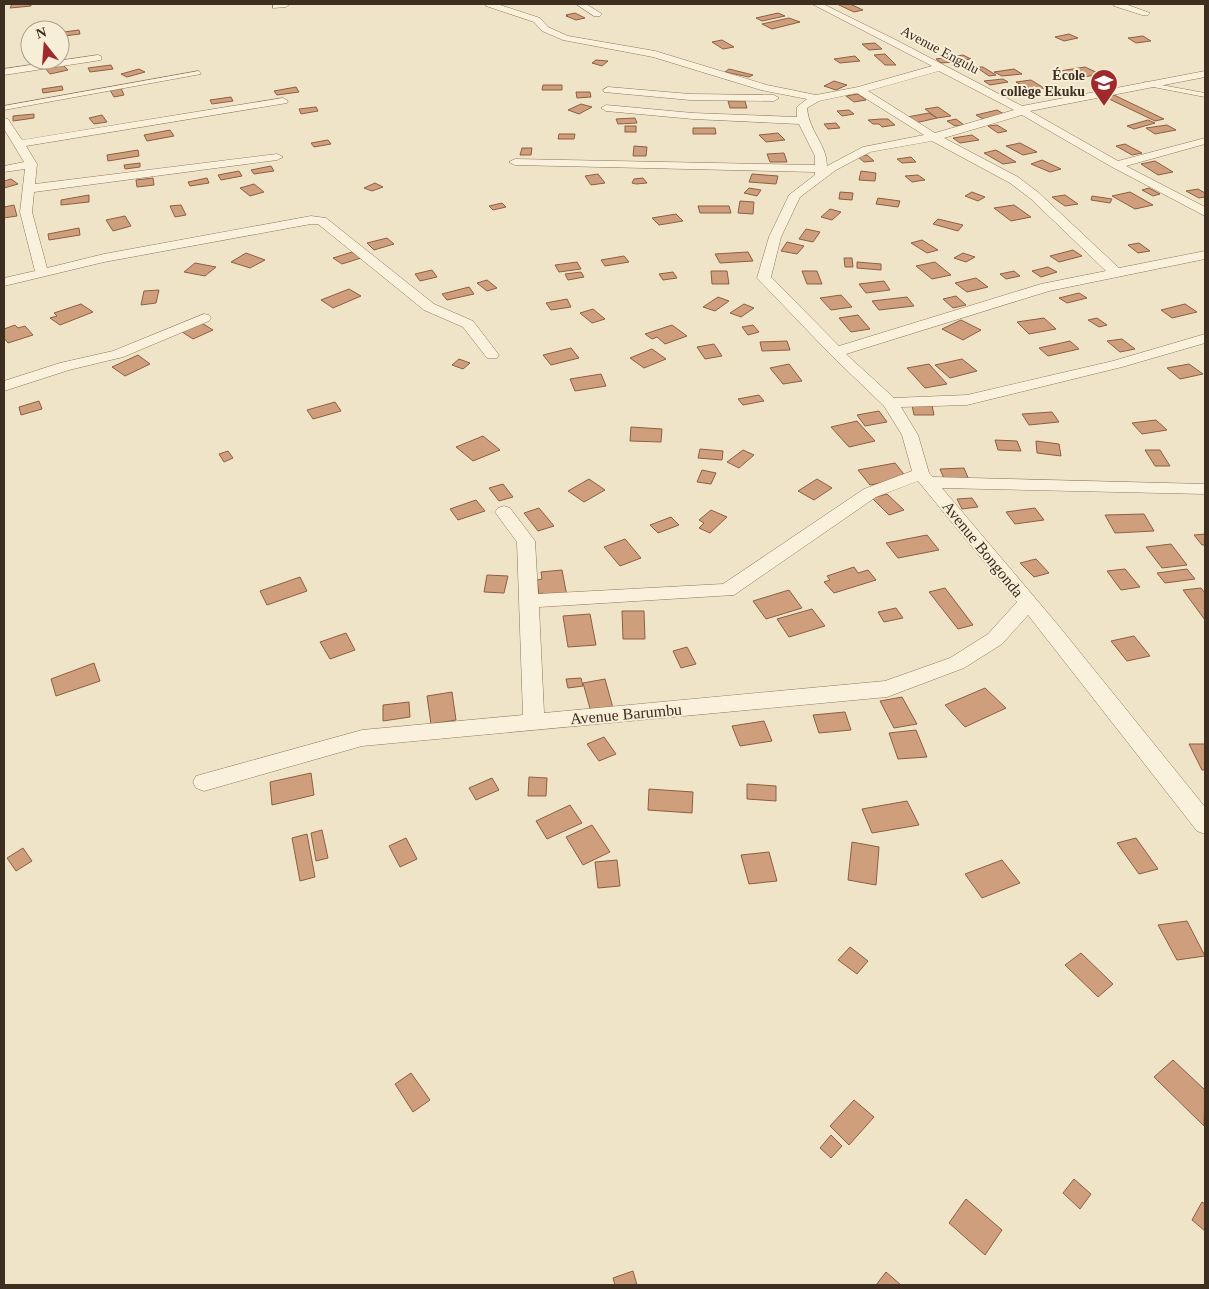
<svg xmlns="http://www.w3.org/2000/svg" width="1209" height="1289" font-family="Georgia,serif">
	<style>
		.building { fill: #cf9f7d; stroke: #8d5f41 }
		.lines { fill: none; stroke-linecap: round; stroke-linejoin: round }
		.service-casing { stroke: #8d765c; stroke-width: 1 }
		.minor-casing { stroke: #8d765c; stroke-width: 1 }
		.service { fill: #faf1dc; fill-rule: evenodd }
		.minor { fill: #faf1dc; fill-rule: evenodd }
		.labels { text-anchor: middle; dominant-baseline: central; stroke-width: 4; stroke-linejoin: round; paint-order: stroke }
		.far-street-label { font-size: 14px; fill: #3d2e20; stroke: #f7eed8 }
		.far-poi-label { font-size: 14px; font-weight: bold; fill: #3d2e20; stroke: #f7eed8; text-anchor: end }
		.street-label { font-size: 16px; fill: #3d2e20; stroke: #f7eed8 }
	</style>
	<rect width="100%" height="100%" fill="#f0e4c8"/>
	<g class="building">
		<polygon points="12,4 31,4 31,6 10,8"/>
		<polygon points="837,4 850,4 863,10 854,12"/>
		<polygon points="575,13 585,18 576,20 566,16 568,16 566,15"/>
		<polygon points="778,13 785,16 762,21 756,18"/>
		<polygon points="789,18 800,22 772,29 762,24"/>
		<polygon points="79,30 80,34 64,36 64,32"/>
		<polygon points="1069,34 1078,38 1064,41 1055,37"/>
		<polygon points="1143,36 1151,41 1136,43 1128,38"/>
		<polygon points="722,40 734,47 723,49 712,42"/>
		<polygon points="875,43 882,49 869,50 862,44"/>
		<polygon points="885,54 896,65 885,65 874,55"/>
		<polygon points="963,55 971,59 959,61 951,57"/>
		<polygon points="855,56 860,61 840,63 834,59"/>
		<polygon points="949,57 954,62 941,63 936,59"/>
		<polygon points="596,60 608,61 602,66 592,63"/>
		<polygon points="63,65 68,70 50,74 45,68"/>
		<polygon points="111,65 113,69 90,72 88,68"/>
		<polygon points="976,67 983,67 996,75 989,76"/>
		<polygon points="1085,67 1100,74 1068,80 1053,72"/>
		<polygon points="139,69 145,72 127,77 121,74"/>
		<polygon points="729,69 753,75 749,77 725,72"/>
		<polygon points="1014,69 1022,74 1002,76 994,72"/>
		<polygon points="1003,79 1008,82 990,85 984,81"/>
		<polygon points="1031,80 1044,88 1030,90 1016,82"/>
		<polygon points="834,81 847,85 836,90 824,86"/>
		<polygon points="543,85 562,85 562,90 542,90"/>
		<polygon points="62,86 63,90 43,93 42,89"/>
		<polygon points="296,87 299,92 277,95 274,91"/>
		<polygon points="121,88 124,95 114,97 110,90"/>
		<polygon points="576,92 590,92 591,97 577,98"/>
		<polygon points="858,94 866,100 854,102 846,96"/>
		<polygon points="1114,95 1164,119 1155,121 1105,97"/>
		<polygon points="231,97 233,101 212,104 210,100"/>
		<polygon points="728,101 745,101 747,108 730,108"/>
		<polygon points="581,104 592,107 579,114 568,110"/>
		<polygon points="316,107 318,111 301,114 299,109"/>
		<polygon points="938,107 951,116 937,118 925,109"/>
		<polygon points="849,110 854,114 842,116 837,111"/>
		<polygon points="997,110 1004,114 983,119 976,115"/>
		<polygon points="929,113 937,118 915,123 907,117"/>
		<polygon points="34,114 34,118 13,121 13,116"/>
		<polygon points="102,115 107,122 94,124 89,118"/>
		<polygon points="635,118 637,123 618,124 616,119"/>
		<polygon points="881,119 888,119 895,125 882,127 879,124 873,124 868,120"/>
		<polygon points="956,119 964,125 955,126 947,121"/>
		<polygon points="1148,120 1155,123 1134,129 1127,126"/>
		<polygon points="836,123 840,128 828,129 824,124"/>
		<polygon points="997,125 1007,131 998,133 988,126"/>
		<polygon points="1167,125 1176,130 1155,134 1146,128"/>
		<rect x="625" y="126" width="11" height="6"/>
		<polygon points="693,128 715,128 716,134 693,134"/>
		<polygon points="170,130 174,136 147,141 144,135"/>
		<polygon points="778,133 785,140 766,142 759,135"/>
		<polygon points="559,134 575,134 574,139 558,139"/>
		<polygon points="972,135 979,140 960,143 953,138"/>
		<polygon points="328,140 331,144 314,147 311,143"/>
		<polygon points="1020,143 1037,152 1023,155 1006,146"/>
		<polygon points="1125,144 1142,153 1132,155 1116,146"/>
		<polygon points="634,146 647,147 646,156 633,156"/>
		<polygon points="522,148 532,148 531,155 520,155"/>
		<polygon points="138,150 139,156 108,161 107,155"/>
		<polygon points="996,150 1016,162 1003,164 984,153"/>
		<polygon points="784,153 787,162 770,162 767,154"/>
		<polygon points="867,155 874,161 864,162 857,156"/>
		<polygon points="911,157 916,162 902,163 897,159"/>
		<polygon points="1042,160 1061,169 1050,172 1031,164"/>
		<polygon points="1155,161 1173,172 1158,175 1141,164"/>
		<polygon points="140,163 140,167 125,169 124,165"/>
		<polygon points="271,166 274,171 254,174 251,170"/>
		<polygon points="239,171 242,176 221,180 218,175"/>
		<polygon points="861,171 876,173 875,181 859,180"/>
		<polygon points="598,174 605,183 591,185 585,176"/>
		<polygon points="752,174 778,176 776,184 749,182"/>
		<polygon points="918,175 925,180 912,182 905,176"/>
		<polygon points="153,178 154,185 137,187 136,180"/>
		<polygon points="207,178 209,183 190,186 188,182"/>
		<polygon points="643,178 647,183 636,184 632,183 634,179"/>
		<polygon points="11,179 18,184 4,188 4,181"/>
		<polygon points="375,183 383,187 372,191 364,188"/>
		<polygon points="254,184 264,192 250,196 240,188"/>
		<polygon points="749,188 761,190 757,196 744,193"/>
		<polygon points="1149,188 1160,194 1153,196 1142,190"/>
		<polygon points="1198,189 1205,193 1205,197 1199,198 1186,191"/>
		<polygon points="840,192 853,193 852,200 839,199"/>
		<polygon points="972,192 985,197 978,201 965,196"/>
		<polygon points="1130,192 1153,205 1135,209 1112,196"/>
		<polygon points="89,195 89,202 61,205 61,200"/>
		<polygon points="1065,195 1078,204 1065,206 1052,197"/>
		<polygon points="1092,196 1112,199 1110,203 1091,200"/>
		<polygon points="878,198 900,201 898,207 876,204"/>
		<polygon points="740,201 754,202 753,214 738,213"/>
		<polygon points="502,203 506,207 493,210 489,206"/>
		<polygon points="14,205 17,216 4,218 4,207"/>
		<polygon points="181,205 186,215 175,217 170,206"/>
		<polygon points="1014,205 1031,217 1011,221 994,208"/>
		<polygon points="698,206 729,206 731,213 700,213"/>
		<polygon points="830,209 841,212 832,220 821,217"/>
		<polygon points="676,214 683,221 659,225 652,218"/>
		<polygon points="125,216 131,226 113,231 106,220"/>
		<polygon points="938,219 963,225 958,231 933,224"/>
		<polygon points="79,228 80,235 49,240 48,234"/>
		<polygon points="806,229 820,232 813,242 799,239"/>
		<polygon points="387,238 394,244 374,250 367,243"/>
		<polygon points="922,240 938,250 927,253 911,243"/>
		<polygon points="787,242 804,246 797,254 781,251"/>
		<polygon points="1139,243 1150,251 1138,253 1128,245"/>
		<polygon points="1073,250 1082,256 1059,262 1050,256"/>
		<polygon points="352,252 361,258 342,264 333,258"/>
		<polygon points="748,252 753,261 720,263 715,254"/>
		<polygon points="246,253 265,260 250,268 231,262"/>
		<polygon points="963,253 975,257 966,262 954,258"/>
		<polygon points="624,256 629,262 605,266 601,260"/>
		<polygon points="844,258 852,258 853,267 845,267"/>
		<polygon points="577,262 581,269 559,272 555,265"/>
		<polygon points="857,262 881,264 881,270 857,268"/>
		<polygon points="935,262 951,275 932,279 916,266"/>
		<polygon points="195,263 216,267 205,276 184,272"/>
		<polygon points="1048,267 1057,272 1041,277 1032,271"/>
		<polygon points="432,270 437,277 420,281 415,274"/>
		<polygon points="711,271 727,271 729,284 712,284"/>
		<polygon points="802,271 817,271 822,284 807,284"/>
		<polygon points="1014,271 1020,276 1006,279 1000,274"/>
		<polygon points="581,272 584,277 568,280 565,274"/>
		<polygon points="673,272 677,278 663,280 659,274"/>
		<polygon points="976,278 988,287 967,292 955,283"/>
		<polygon points="487,280 497,288 487,291 477,283"/>
		<polygon points="884,281 890,290 866,293 859,284"/>
		<polygon points="469,287 474,294 447,300 442,294"/>
		<polygon points="349,289 361,296 333,308 321,300"/>
		<polygon points="159,290 156,303 141,305 144,291"/>
		<polygon points="1079,293 1087,298 1067,303 1059,298"/>
		<polygon points="841,295 852,307 831,310 820,298"/>
		<polygon points="956,296 966,305 953,308 943,299"/>
		<polygon points="718,297 729,301 715,311 703,307"/>
		<polygon points="907,297 914,306 879,310 872,301"/>
		<polygon points="567,299 571,307 551,310 546,303"/>
		<polygon points="81,304 93,312 60,325 50,318 57,316 54,313"/>
		<polygon points="744,304 754,308 741,317 730,313"/>
		<polygon points="1185,304 1197,312 1172,318 1161,310"/>
		<polygon points="593,309 605,319 592,323 580,313"/>
		<polygon points="858,315 870,329 851,332 839,318"/>
		<polygon points="1044,318 1056,329 1029,334 1017,322"/>
		<polygon points="1097,318 1107,325 1099,327 1088,320"/>
		<polygon points="961,320 981,330 963,340 942,329"/>
		<polygon points="200,322 213,330 193,339 179,330"/>
		<polygon points="15,325 18,328 25,326 33,335 8,343 4,338 4,329"/>
		<polygon points="672,325 687,336 665,344 657,337 652,339 645,334"/>
		<polygon points="753,325 759,332 748,335 742,327"/>
		<polygon points="1122,339 1135,349 1120,352 1107,341"/>
		<polygon points="787,341 790,350 762,351 760,342"/>
		<polygon points="1070,341 1079,349 1048,356 1039,348"/>
		<polygon points="714,344 722,356 705,359 697,347"/>
		<polygon points="571,348 579,358 551,365 543,355"/>
		<polygon points="652,349 666,359 644,368 630,358"/>
		<polygon points="138,355 150,364 125,376 112,367"/>
		<polygon points="459,359 470,363 463,369 452,365"/>
		<polygon points="962,359 977,371 950,378 935,365"/>
		<polygon points="789,364 802,381 783,384 770,368"/>
		<polygon points="929,364 947,384 925,388 907,368"/>
		<polygon points="1189,364 1203,374 1180,379 1167,368"/>
		<polygon points="601,374 606,386 575,391 570,379"/>
		<polygon points="759,395 764,401 743,405 738,399"/>
		<polygon points="39,401 42,409 21,415 19,407"/>
		<polygon points="335,402 341,411 313,419 307,410"/>
		<polygon points="912,405 932,405 934,415 914,415"/>
		<polygon points="879,411 887,422 865,426 857,415"/>
		<polygon points="1052,412 1059,422 1029,425 1022,414"/>
		<polygon points="1156,420 1167,430 1142,434 1132,423"/>
		<polygon points="857,421 875,441 849,447 831,427"/>
		<polygon points="631,427 662,429 661,442 630,441"/>
		<polygon points="483,436 500,450 473,461 456,447"/>
		<polygon points="995,440 1017,441 1021,451 998,450"/>
		<polygon points="1036,441 1059,444 1061,456 1037,453"/>
		<polygon points="700,449 723,451 722,460 698,458"/>
		<polygon points="743,450 754,455 739,468 727,462"/>
		<polygon points="1145,450 1160,450 1170,466 1155,466"/>
		<polygon points="228,451 233,458 224,462 219,454"/>
		<polygon points="895,463 907,478 870,485 858,470"/>
		<polygon points="964,468 969,480 945,481 940,469"/>
		<polygon points="702,470 716,473 711,484 697,482"/>
		<polygon points="589,479 605,490 584,502 568,491"/>
		<polygon points="817,479 832,488 814,500 798,491"/>
		<polygon points="503,484 513,497 499,501 489,488"/>
		<polygon points="887,494 904,510 889,515 872,498"/>
		<polygon points="972,498 978,507 962,509 957,499"/>
		<polygon points="476,500 485,511 458,520 450,509"/>
		<polygon points="539,508 554,526 538,531 524,513"/>
		<polygon points="1035,508 1044,520 1015,524 1006,512"/>
		<polygon points="711,510 727,517 710,533 699,528 704,523 699,520"/>
		<polygon points="1144,514 1154,531 1115,533 1105,515"/>
		<polygon points="671,517 679,525 658,533 650,525"/>
		<polygon points="1205,534 1205,545 1202,545 1194,535"/>
		<polygon points="927,535 939,550 898,558 886,543"/>
		<polygon points="625,539 641,558 620,566 604,547"/>
		<polygon points="1171,544 1187,565 1162,568 1146,547"/>
		<polygon points="1036,559 1049,573 1034,577 1020,563"/>
		<polygon points="854,567 858,573 868,570 876,580 834,593 824,582 830,580 827,576"/>
		<polygon points="1125,569 1140,587 1121,590 1107,571"/>
		<polygon points="1187,569 1195,579 1165,583 1157,573"/>
		<polygon points="562,570 567,596 544,599 543,593 539,594 537,580 542,579 541,572"/>
		<polygon points="487,575 508,576 504,593 484,592"/>
		<polygon points="300,577 307,591 267,605 260,591"/>
		<polygon points="945,588 973,625 958,629 929,592"/>
		<polygon points="1201,588 1205,593 1205,620 1183,590"/>
		<polygon points="789,590 802,608 766,619 753,601"/>
		<polygon points="896,608 903,618 884,622 878,612"/>
		<polygon points="812,609 825,626 789,637 777,619"/>
		<polygon points="622,611 644,611 645,639 623,639"/>
		<polygon points="590,614 596,645 568,647 563,616"/>
		<polygon points="346,633 355,650 330,659 320,642"/>
		<polygon points="1134,636 1150,656 1127,661 1111,641"/>
		<polygon points="687,647 696,664 681,668 673,651"/>
		<polygon points="94,663 100,681 56,696 51,679"/>
		<polygon points="581,678 583,686 568,688 566,679"/>
		<polygon points="605,679 613,708 591,712 583,683"/>
		<polygon points="985,688 1006,708 965,727 945,705"/>
		<polygon points="452,692 456,720 431,724 427,696"/>
		<polygon points="902,697 917,724 894,728 880,701"/>
		<polygon points="409,702 410,717 383,721 383,705"/>
		<polygon points="845,712 851,730 819,733 813,715"/>
		<polygon points="764,721 772,741 740,746 732,726"/>
		<polygon points="916,730 927,757 898,759 889,733"/>
		<polygon points="604,737 616,754 599,761 587,744"/>
		<polygon points="1189,744 1205,744 1205,770 1202,770"/>
		<polygon points="311,773 314,795 272,805 270,782"/>
		<polygon points="529,777 547,778 546,796 528,796"/>
		<polygon points="492,778 499,790 476,800 469,788"/>
		<polygon points="747,784 776,786 776,801 747,799"/>
		<polygon points="649,789 693,792 692,813 648,810"/>
		<polygon points="907,801 919,825 872,833 862,809"/>
		<polygon points="570,805 582,823 547,839 536,821"/>
		<polygon points="592,825 610,852 583,865 566,837"/>
		<polygon points="322,830 328,858 316,861 311,833"/>
		<polygon points="307,834 315,877 300,881 292,838"/>
		<polygon points="406,838 417,859 400,867 389,846"/>
		<polygon points="1136,838 1158,869 1139,874 1117,843"/>
		<polygon points="852,842 879,847 876,885 848,880"/>
		<polygon points="23,848 32,861 16,871 7,858"/>
		<polygon points="769,852 777,881 749,884 741,855"/>
		<polygon points="617,860 620,886 598,888 595,862"/>
		<polygon points="1002,860 1020,883 982,898 965,874"/>
		<polygon points="1187,921 1205,956 1177,960 1158,925"/>
		<polygon points="850,947 868,961 857,974 838,960"/>
		<polygon points="1081,953 1113,984 1098,997 1065,965"/>
		<polygon points="1173,1060 1205,1090 1204,1126 1154,1077"/>
		<polygon points="411,1073 430,1100 413,1112 395,1084"/>
		<polygon points="854,1100 874,1117 849,1145 830,1126"/>
		<polygon points="831,1135 842,1146 831,1158 820,1148"/>
		<polygon points="1074,1179 1091,1194 1080,1209 1063,1193"/>
		<polygon points="966,1199 1002,1230 985,1255 949,1223"/>
		<polygon points="1202,1202 1205,1204 1205,1231 1192,1220"/>
		<polygon points="633,1271 637,1285 615,1285 613,1278"/>
		<polygon points="886,1272 901,1285 876,1285"/>
	</g>
	<g class="lines">
		<defs>
			<g id="service">
				<polygon points="199,71 201,74 4,110 4,106"/>
				<polygon points="1145,82 1205,93 1205,97 1143,85"/>
			</g>
			<g id="minor">
				<polygon points="273,4 290,4 286,7 273,8"/>
				<path d="M485 4H497L540 18 548 27 568 36 655 51 767 85 816 95 858 87 932 66 812 4H823L896 40 1022 106 1205 71V77L1030 111 1118 161 1205 138V144L1126 166 1205 207V216L1112 167 1022 115 944 138 1018 177 1039 193 1119 268 1205 251V259L1049 291 846 354 894 398 967 395 1113 361 1205 334V343L1122 367 967 405 901 407 918 435 929 473 933 477 1205 484V494L942 488 1058 625 1205 807V834L1197 831 1028 615 1002 644 964 668 887 697 362 746 204 791 196 788 193 782 196 776 362 730 523 715 517 542 495 512 498 508 504 506 510 508 535 541 538 594 723 584 864 489 912 471 902 435 884 406 831 355 757 278 769 237 789 195 815 175V172L515 165 509 162 515 159 815 165V156L799 124 693 119 606 111 601 108 606 105 693 113 797 117V107L807 99 761 90 653 57 563 40 542 31 534 22 486 6ZM939 71 1014 110 935 133 868 91ZM857 93 924 135 863 147 827 166C827 144 809 132 807 108L819 101ZM932 141 1010 183 1031 199 1106 271 1041 284 839 346 771 277 781 237 800 197 836 170 870 152ZM918 481 1017 602 988 634 950 658 885 681 544 713 539 607 734 595 876 497Z"/>
				<polygon points="576,4 586,4 602,14 600,16 594,16"/>
				<polygon points="1113,4 1125,4 1150,13 1148,15 1142,15 1114,6"/>
				<polygon points="98,55 101,56 101,60 4,75 4,69"/>
				<polygon points="608,87 690,94 774,95 779,98 774,101 690,100 604,92 603,90"/>
				<polygon points="283,98 288,101 287,103 26,146 37,164 35,184 277,154 283,157 277,160 34,192 32,212 47,268 104,254 311,216 326,218 434,304 473,321 499,355 497,358 487,358 463,327 424,310 318,224 311,224 104,262 4,286 4,278 35,271 20,212 25,169 4,172 4,166 24,162 4,129 4,118 8,119 22,140"/>
				<polygon points="204,314 209,315 211,318 209,321 123,357 69,370 4,391 4,381 60,363 113,351"/>
			</g>
		</defs>
		<use href="#service" class="service-casing"/>
		<use href="#minor" class="minor-casing"/>
		<use href="#service" class="service"/>
		<use href="#minor" class="minor"/>
	</g>
	<defs>
		<symbol id="university-pin" viewBox="-11 -11 22 30"><path d="M0 17L-7.5 6A9.5 9.5 0 1 1 7.5 6Z" fill="#9e2a2b" stroke="#f7eed8"/><path d="M0-5L7-2L0 1L-7-2ZM-4 1L0 2.5L4 1V4Q0 6-4 4Z" fill="#fff"/></symbol>
	</defs>
	<g fill-rule="evenodd">
		<use href="#university-pin" x="1088" y="67" width="32" height="43"/>
	</g>
	<g class="labels">
		<g class="far-street-label">
			<text transform="translate(940 50) rotate(28)">Avenue Engulu</text>
		</g>
		<g class="far-poi-label">
			<text x="1085" y="75">École<tspan x="1085" dy="16">collège Ekuku</tspan></text>
		</g>
		<g class="street-label">
			<text transform="translate(983 549) rotate(51)">Avenue Bongonda</text>
			<text transform="translate(626 714) rotate(-5)">Avenue Barumbu</text>
		</g>
	</g>
	<rect width="1209" height="1289" fill="none" stroke="#3d2e20" stroke-width="10"/>
	<g transform="translate(45 45) rotate(343)"><circle r="24" fill="#f7eed8" stroke="#ada18e"/>
	<path d="M0-4L9 19L0 12L-9 19Z" fill="#9e2a2b"/>
	<text y="-8" font-size="14" font-weight="bold" text-anchor="middle" fill="#3d2e20">N</text>
	</g>
</svg>
